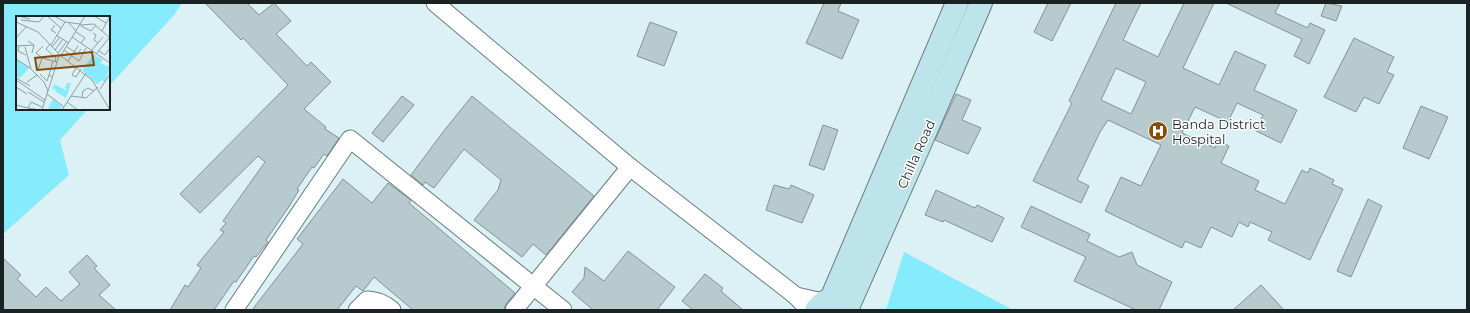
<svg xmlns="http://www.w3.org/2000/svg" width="1470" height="313" font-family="Montserrat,sans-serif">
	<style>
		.green { fill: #85ebfd }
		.building { fill: #b7cbcf; stroke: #809497; fill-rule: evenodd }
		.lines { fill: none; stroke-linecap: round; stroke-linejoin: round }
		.street-casing { stroke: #697c7f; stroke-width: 19 }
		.secondary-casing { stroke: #697c7f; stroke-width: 24 }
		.street { stroke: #fff; stroke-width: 17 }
		.secondary { stroke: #bce4ea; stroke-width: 22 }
		.labels { text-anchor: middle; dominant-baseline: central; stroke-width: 3; stroke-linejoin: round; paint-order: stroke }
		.poi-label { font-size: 13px; fill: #1b2224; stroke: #fff; text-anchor: start }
		.street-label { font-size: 13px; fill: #1b2224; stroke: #fff }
		.inset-road { fill: none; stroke: #8f9ea1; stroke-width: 1 }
		.view { fill: #884c09; fill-opacity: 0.15; stroke: #884c09; stroke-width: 2 }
		.inset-edge { fill: none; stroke: #1b2224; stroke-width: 2 }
	</style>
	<rect width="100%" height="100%" fill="#dcf1f5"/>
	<g class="green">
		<polygon points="3,3 182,3 174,15 109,86 109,17 17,17 17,109 88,109 60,140 69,175 3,234"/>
		<polygon points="904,252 1013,310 886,310"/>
	</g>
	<g class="building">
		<polygon points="205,3 247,3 259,15 274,3 291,21 276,34 307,66 311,62 331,82 304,109 326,127 325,129 339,138 327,156 324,154 314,168 312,167 297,189 299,190 288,208 266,240 268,242 256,257 254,256 236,282 234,281 214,310 170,310 185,285 188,287 201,268 197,265 224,232 220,230 226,223 223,221 265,162 258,156 200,213 180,194 288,85 243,38 241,40"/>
		<polygon points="824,3 841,3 838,11 859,20 842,59 806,43"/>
		<polygon points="1048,3 1071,3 1052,41 1034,32"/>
		<path d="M1116 3H1141L1123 40 1158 57 1184 3H1214L1183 68 1219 85 1235 51 1266 65 1254 90 1297 110 1281 143 1256 131 1263 115 1237 103 1228 122 1195 107 1182 133 1215 148 1218 141 1229 146 1221 163 1259 181 1255 190 1285 204 1302 170 1308 173 1310 168 1334 180 1332 184 1343 189 1310 260 1268 240 1272 232 1250 222 1248 227 1239 222 1232 237 1211 227 1201 248 1185 241 1182 248 1105 211 1121 177 1141 186 1161 145 1108 120 1100 132 1077 180 1089 186 1081 203 1033 181 1072 103 1069 101ZM1116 68 1146 82 1131 114 1101 100Z"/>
		<polygon points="1226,3 1280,3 1275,13 1308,28 1310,23 1325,30 1309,64 1294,56 1302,39"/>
		<polygon points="1326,3 1342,6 1336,21 1321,16"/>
		<polygon points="650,22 677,32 664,66 637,56"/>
		<polygon points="1354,38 1394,57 1387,72 1394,75 1379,104 1364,97 1356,112 1324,97"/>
		<polygon points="956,94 971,100 962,120 981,128 968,154 935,140"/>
		<polygon points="402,96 414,105 383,142 372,133"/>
		<polygon points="472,96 594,196 546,255 533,244 522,257 474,220 498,190 501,180 464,149 434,188 425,182 423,185 411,175 443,132"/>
		<polygon points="1421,106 1448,117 1429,159 1403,148"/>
		<polygon points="823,125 838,130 824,170 809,165"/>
		<polygon points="343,179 372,203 388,183 411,200 409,203 515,293 506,304 504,310 413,310 374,277 363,291 356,286 337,310 252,310 303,244 297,239"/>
		<polygon points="774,185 789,189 791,185 814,195 802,223 766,210"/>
		<polygon points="936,190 975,208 977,205 1004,218 992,242 944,220 943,222 925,215"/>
		<polygon points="1368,199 1382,206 1351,277 1337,271"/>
		<polygon points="1031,206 1090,234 1087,241 1119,257 1132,252 1137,265 1172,282 1159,310 1136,310 1074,281 1086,257 1021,227"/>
		<polygon points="628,251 675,287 657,310 593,310 572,292 584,278 585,267 604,281"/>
		<polygon points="87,255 97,266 94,268 110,285 99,295 116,310 3,310 3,258 21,275 17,279 36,297 46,287 61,301 80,284 69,272"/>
		<polygon points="705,274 723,288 721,291 743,310 693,310 682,301"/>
		<polygon points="1261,285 1284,310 1233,310"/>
	</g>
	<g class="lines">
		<defs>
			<g id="street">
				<polyline points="435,3 630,167 796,296"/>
				<polyline points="234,310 350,139 563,310"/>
				<path d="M357 310 367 300C378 301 384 303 392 310"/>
				<polyline points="514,310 630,167"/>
				<polyline points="809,310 796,296 823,302"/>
			</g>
			<g id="secondary">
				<polyline points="831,299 957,3"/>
				<polyline points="849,305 918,149 981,3"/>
				<path d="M816 310C824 300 833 296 845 302"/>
			</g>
		</defs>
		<use href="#street" class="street-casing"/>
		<use href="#secondary" class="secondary-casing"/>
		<use href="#street" class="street"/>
		<use href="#secondary" class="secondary"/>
	</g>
	<defs>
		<symbol id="hospital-disc" viewBox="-11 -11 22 22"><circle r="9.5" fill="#884c09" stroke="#fff"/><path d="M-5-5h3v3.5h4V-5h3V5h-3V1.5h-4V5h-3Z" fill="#fff"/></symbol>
	</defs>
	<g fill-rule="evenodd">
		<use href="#hospital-disc" x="1147" y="120" width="22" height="22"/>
	</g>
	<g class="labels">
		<g class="poi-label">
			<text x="1172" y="124">Banda District<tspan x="1172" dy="15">Hospital</tspan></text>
		</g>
		<g class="street-label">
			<text transform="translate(916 154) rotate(-66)">Chilla Road</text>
		</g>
	</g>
	<g transform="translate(16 16)">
		<rect width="94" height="94" fill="#dcf1f5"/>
		<path d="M78 38 87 44 84 47 94 51 89 66 86 64 81 68 66 54ZM0 43 13 52 4 62 0 60ZM51 67H55L50 82 39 75 40 72 36 74 38 68 51 75 49 71ZM37 83 46 91 44 94 32 92Z" fill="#85ebfd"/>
		<path class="inset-road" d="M2 0 14 3M31 0 45 12M38 0 49 6M78 0 90 7M5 4 23 6 28 0M0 6 22 16 43 38M52 6 60 15M39 9 35 14 40 17M64 9 78 8 94 22M65 10 75 15 80 9M86 15 94 0M60 16 69 22 65 27M77 17 80 19 78 24 82 27M40 19 53 27M56 21 94 47M0 22 11 10M12 25 18 29 16 37M34 28 30 33 40 42 39 46M35 29 49 6 64 8M0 30 17 29M3 30 2 35 10 39M27 30 20 37 26 42 41 46M9 31 15 53 28 66 32 75M36 31 44 21M51 31 62 38 65 33M39 34 47 23M48 34 63 45 70 32M75 35 87 21M83 35 89 39 94 32M42 37 51 25M80 38 93 22M45 39 69 0M45 40 76 64 94 94M0 43 14 52M52 45 62 30M61 50 56 59 60 61 65 53M22 54 26 42M24 58 31 65 33 59 37 61M33 59 37 45M0 62 14 70M0 64 29 84M11 66 21 59M0 71 11 78M84 73 94 58M12 76 28 86M31 78 48 91M55 80 70 82 82 71M66 81 67 75 72 72 78 75M51 86 62 94M0 89 12 92 15 86 26 91M12 92 24 94M26 94 43 40M46 94 70 57"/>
		<path class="view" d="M76 36 78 49 21 54 19 42Z"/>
		<rect width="94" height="94" class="inset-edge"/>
	</g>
	<rect width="1470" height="313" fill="none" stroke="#1b2224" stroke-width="8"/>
</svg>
